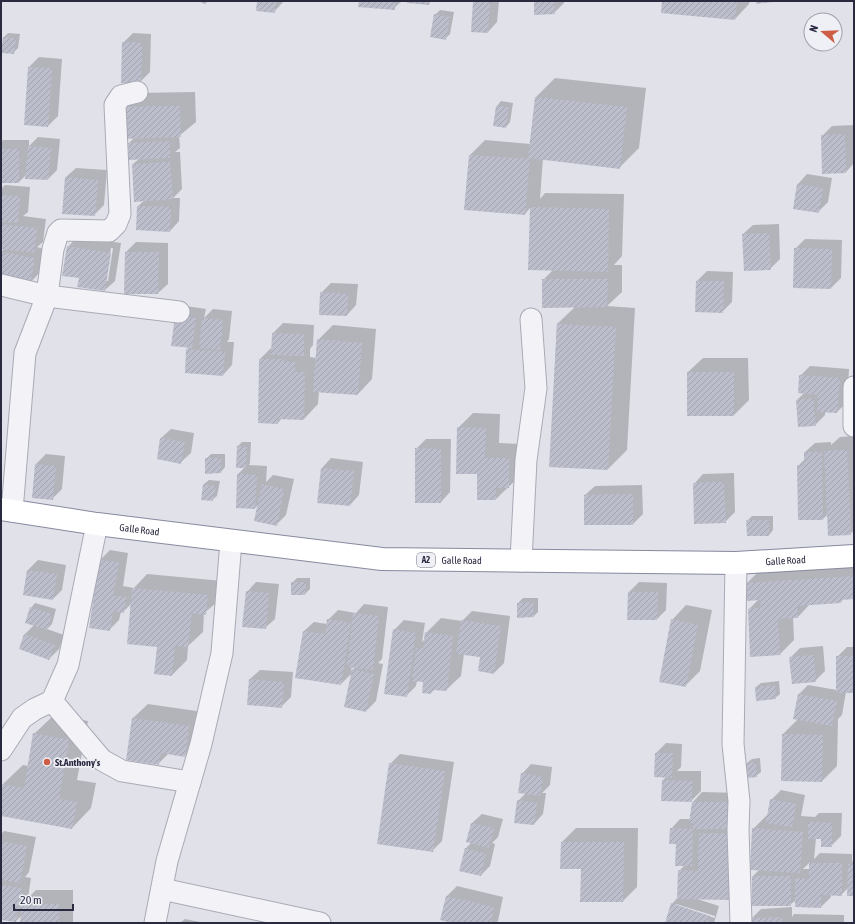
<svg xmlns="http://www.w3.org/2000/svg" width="855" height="924" font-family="'Asap Condensed',sans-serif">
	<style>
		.shadow { fill: #0003; fill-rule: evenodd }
		.building { fill: url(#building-hatch) }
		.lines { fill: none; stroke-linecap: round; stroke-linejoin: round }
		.minor-casing { stroke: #a9aab6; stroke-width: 23 }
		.trunk-casing { stroke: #87899f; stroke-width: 24 }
		.minor { stroke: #f3f3f7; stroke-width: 21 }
		.trunk { stroke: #fff; stroke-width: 22 }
		.poi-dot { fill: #cd5e45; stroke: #eff0f6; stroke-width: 1.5 }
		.labels { text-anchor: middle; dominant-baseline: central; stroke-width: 3.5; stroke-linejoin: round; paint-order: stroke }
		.shield { fill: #eff0f6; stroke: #646577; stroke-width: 1 }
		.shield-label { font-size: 9px; font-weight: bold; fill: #292940 }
		.street-label { font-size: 10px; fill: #292940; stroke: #eff0f6 }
		.poi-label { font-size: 10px; font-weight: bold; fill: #292940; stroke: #eff0f6; text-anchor: start }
	</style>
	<defs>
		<pattern id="building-hatch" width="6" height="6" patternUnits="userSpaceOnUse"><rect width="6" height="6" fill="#bdbecc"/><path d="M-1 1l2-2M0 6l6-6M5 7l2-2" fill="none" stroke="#a2a3b0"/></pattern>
	</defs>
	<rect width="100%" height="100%" fill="#e0e1e9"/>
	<g class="shadow">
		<polygon points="198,1 208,1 205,4"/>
		<polygon points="258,1 284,1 274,12"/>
		<polygon points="360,1 402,1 394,8"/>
		<polygon points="474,1 499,1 497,22 488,32"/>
		<polygon points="535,1 564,1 564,3 554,13"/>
		<polygon points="663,1 750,1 749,4 735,19"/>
		<polygon points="440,10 454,12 450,34 445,39 435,15"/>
		<polygon points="8,33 20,34 18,48 13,53 4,37"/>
		<polygon points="133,33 151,34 150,72 140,82 123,43"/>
		<polygon points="39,57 62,59 58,116 48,126 29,67"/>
		<polygon points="555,78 646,88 639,148 620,167 543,158 540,199 545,193 624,194 622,256 614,265 622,265 622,292 607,306 635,308 627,450 608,469 550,466 557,324 575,307 543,280 553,270 530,208 525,214 465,209 470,155 485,140 530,144 536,97"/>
		<polygon points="195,92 196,122 179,136 180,148 175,152 180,152 182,189 173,198 180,198 179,221 170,231 138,206 145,200 133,164 139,159 129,143 134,138 122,108 137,93"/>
		<polygon points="501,101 513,103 510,122 506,127 494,125 497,106"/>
		<polygon points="854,125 854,163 846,172 822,136 832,126"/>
		<polygon points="38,137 60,139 57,170 48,179 26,175 19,182 1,182 1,142 3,140 29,140 29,146"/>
		<polygon points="76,168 107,170 104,205 94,215 66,177"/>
		<polygon points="807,174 832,178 828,202 818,212 794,208 798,184"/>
		<polygon points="5,185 30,187 28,212 23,216 46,219 43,242 37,247 44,249 39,273 30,283 1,277 1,252 5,248 1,248 1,189"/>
		<polygon points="779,224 780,259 770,269 743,234 753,225"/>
		<path d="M77 237 121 243 115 281 105 290 80 277 68 247ZM111 248H113L108 281H106Z"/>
		<polygon points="805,239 842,240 841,278 831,288 795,249"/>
		<polygon points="136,242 168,243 168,284 158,293 126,252"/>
		<polygon points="707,271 733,272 732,302 723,311 697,281"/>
		<polygon points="331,283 358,284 356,305 347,315 321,293"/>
		<polygon points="186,306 206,309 204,318 213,309 232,311 229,339 227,342 234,342 232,365 223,375 187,349 190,347"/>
		<polygon points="283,323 314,325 313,345 310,349 310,357 316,358 318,340 333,325 376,329 372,379 358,394 319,391 318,404 304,419 282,418 278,423 260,359 272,347 273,333"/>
		<polygon points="703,358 748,358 749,400 734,415 688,372"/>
		<polygon points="810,366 849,369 847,402 837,412 825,411 825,415 815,425 797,400 804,393 800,376"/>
		<polygon points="473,413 500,414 499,443 523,444 523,473 496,499 478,499 478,473 458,428"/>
		<polygon points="171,429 194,433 191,453 181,462 161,438"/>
		<polygon points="854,436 854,531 850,534 828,514 823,519 798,466 805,459 805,452 815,443 831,442 831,445 840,437"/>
		<polygon points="426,439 451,439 450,492 441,502 416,449"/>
		<polygon points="242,442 251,442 250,463 249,465 267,466 266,482 273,475 294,479 286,515 276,525 259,504 255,508 238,474 245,467 238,446"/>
		<polygon points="46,454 65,456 62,489 52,499 33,497 36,464"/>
		<polygon points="211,454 225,454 225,467 221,472 206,459"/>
		<polygon points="331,458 363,462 359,495 350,505 322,468"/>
		<polygon points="734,473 735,512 725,522 694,484 703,474"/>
		<polygon points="209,480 220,481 217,496 212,500 204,484"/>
		<polygon points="642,485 643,514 633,524 585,495 595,486"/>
		<polygon points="752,516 773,516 773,530 769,535 747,521"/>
		<polygon points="110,550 128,553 123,586 134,588 147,574 223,581 221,599 204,613 203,632 188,646 187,660 172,675 158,646 131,604 123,612 121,612 119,620 109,630 90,627 100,560"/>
		<polygon points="38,560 66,565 62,590 53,599 24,595 28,570"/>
		<polygon points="854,564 854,598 844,598 841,602 810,604 798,617 793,617 794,640 780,654 751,656 749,609 759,599 746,584 761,569"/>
		<polygon points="297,578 310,578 310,589 305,594 292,583"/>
		<polygon points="256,582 279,584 275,619 265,628 247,592"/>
		<polygon points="639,582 667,583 666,610 657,619 629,592"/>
		<polygon points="523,598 538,598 538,612 534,616 518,603"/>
		<polygon points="35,603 56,609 52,624 47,629 64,635 59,649 49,659 25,634 34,625 31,608"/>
		<path d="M364 604 388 607 382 659 378 663 383 664 376 701 366 711 352 673 341 684 304 631 314 622 327 624 328 620 338 610 356 613ZM352 666 356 667 351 671Z"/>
		<polygon points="686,605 712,610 700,671 686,685 672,620"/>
		<polygon points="472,611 510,616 504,663 494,673 481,657 464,654 461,676 446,690 435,689 431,693 424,681 417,680 416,686 406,696 394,630 404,620 425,623 422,642 425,639 426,633 441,618 462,621"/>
		<polygon points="823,646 825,671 815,681 790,658 800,648"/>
		<polygon points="847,647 854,647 854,692 846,692 842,715 838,719 837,766 822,781 782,780 783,734 798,719 798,695 808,685 837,690 837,657"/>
		<polygon points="260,670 293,672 291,697 281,707 250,679"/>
		<polygon points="779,681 780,694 775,698 756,687 761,683"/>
		<polygon points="148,704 203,712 199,741 184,756 169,753 159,763 133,718"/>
		<polygon points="54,715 88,721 77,780 96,783 91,808 72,828 1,815 3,784 23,765 29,766 34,734"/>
		<polygon points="666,743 682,744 681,767 677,771 701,771 701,791 691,801 662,781 667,776 656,753"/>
		<polygon points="400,754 454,762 442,841 432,851 390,764"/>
		<polygon points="760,758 761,772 756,776 747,763 752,759"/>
		<polygon points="531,764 552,767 550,785 542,793 546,793 543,814 534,824 518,801 526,793 522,774"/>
		<path d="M781 790 805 795 801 816 815 817 819 813H842L841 836 831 846 822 838H816L814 859 820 853 852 854V862L854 859V895L848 888 841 895 831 894V897L821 907 796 900 790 905 753 876 759 870 753 829 768 814 771 800ZM810 862V869H803Z"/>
		<path d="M702 792 741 793 739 890 729 899H697L719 906 714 923H666L672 904 678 897 679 871 685 865 671 829 680 819H690L693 802ZM676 904 715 916V918L676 906Z"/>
		<polygon points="482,814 503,819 498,837 492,843 495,844 490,866 481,875 465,849 472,842 472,823"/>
		<polygon points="576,828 638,828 637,887 623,901 582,868 562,842"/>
		<polygon points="4,831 36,837 29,872 25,877 31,878 28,898 36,890 73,890 73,923 21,923 21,916 16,921 1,919 1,834"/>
		<polygon points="457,886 503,897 498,921 496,923 456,923 441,919 447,896"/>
		<polygon points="792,907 792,917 794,914 844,915 844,923 752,923 752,918 761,909"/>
		<polygon points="185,919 205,923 180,923"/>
	</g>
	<g class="building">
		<polygon points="257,1 276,1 275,13 256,11"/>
		<polygon points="359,1 395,1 395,10 358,7"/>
		<polygon points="407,1 430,1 429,5 407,3"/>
		<polygon points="473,1 490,1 488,33 471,32"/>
		<polygon points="534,1 554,1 555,14 534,15"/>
		<polygon points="662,1 737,1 735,20 661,13"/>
		<polygon points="756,1 774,1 774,2 756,4"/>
		<polygon points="434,14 450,17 446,40 430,37"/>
		<polygon points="3,37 16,38 14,54 1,53"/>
		<polygon points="122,42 142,43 141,83 121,83"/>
		<polygon points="28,67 52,68 48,127 24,125"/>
		<polygon points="535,97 627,107 620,169 528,158"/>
		<polygon points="180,106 181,137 122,139 121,107"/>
		<polygon points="496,106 509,107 506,128 493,126"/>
		<polygon points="845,134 846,173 822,174 821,135"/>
		<polygon points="170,141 170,158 129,160 128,143"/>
		<polygon points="28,146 51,148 48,180 25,179"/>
		<rect x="1" y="149" width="18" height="34"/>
		<polygon points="469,155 530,159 525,215 464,210"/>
		<polygon points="170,162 173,199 134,202 132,164"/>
		<polygon points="65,177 98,180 95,216 62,214"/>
		<polygon points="797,184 823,188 819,213 793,209"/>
		<polygon points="1,195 20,196 18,223 1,222"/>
		<polygon points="137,206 171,207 170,232 136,230"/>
		<polygon points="530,207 609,209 608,272 528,270"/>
		<polygon points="1,224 37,228 34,253 1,249"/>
		<polygon points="769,233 771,270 744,271 742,234"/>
		<polygon points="67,246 111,253 105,291 77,287 79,278 62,276"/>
		<polygon points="794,248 832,249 831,289 793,288"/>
		<polygon points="1,252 35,258 30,284 1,278"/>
		<polygon points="125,252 159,252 158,294 124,294"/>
		<polygon points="542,279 608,279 607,307 542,308"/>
		<polygon points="696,281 724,281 723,313 695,312"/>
		<polygon points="320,292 348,294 347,316 319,315"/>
		<polygon points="175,316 196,318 192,348 171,346"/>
		<polygon points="202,318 223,320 220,350 199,348"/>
		<polygon points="557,324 616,327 608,470 549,467"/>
		<polygon points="272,333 304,334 304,356 271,355"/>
		<polygon points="317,339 362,343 358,395 313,392"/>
		<polygon points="186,349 225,352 223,376 185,373"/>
		<polygon points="259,359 284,359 284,362 295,362 295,372 305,372 304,420 278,419 278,424 258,423"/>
		<rect x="687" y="372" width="47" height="44"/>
		<polygon points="799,375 840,378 837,413 817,412 818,395 798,393"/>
		<polygon points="813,398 816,426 798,427 796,400"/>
		<polygon points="457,427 486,428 485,458 509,458 509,488 496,488 496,500 477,500 477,474 456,474"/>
		<polygon points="160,438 185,442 181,464 157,459"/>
		<polygon points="237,446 247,447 246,468 236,468"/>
		<polygon points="415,448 441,449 441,503 415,503"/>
		<polygon points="847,450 851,535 828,536 824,451"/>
		<polygon points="804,452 822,452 823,520 798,520 797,465 804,465"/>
		<polygon points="205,458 221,458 221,473 205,474"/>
		<polygon points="35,464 56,466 53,500 32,498"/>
		<polygon points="321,468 354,471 350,506 317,503"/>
		<polygon points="237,474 257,475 255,509 236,508"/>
		<polygon points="724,482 726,523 694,524 693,483"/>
		<polygon points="203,484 216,486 213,501 201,500"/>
		<polygon points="262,484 284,489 277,526 254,521"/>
		<polygon points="633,494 633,525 584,525 584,495"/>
		<polygon points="746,520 769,520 769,536 747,536"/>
		<polygon points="99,560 119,562 113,596 126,597 124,613 113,611 110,631 89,628"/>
		<polygon points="27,570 57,574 53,600 23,595"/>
		<polygon points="854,576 854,599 841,600 841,603 797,606 798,618 778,619 780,655 750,657 748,609 761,608 760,600 746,601 745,583"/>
		<polygon points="291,582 306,582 305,595 291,595"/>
		<polygon points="132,588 208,595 206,615 192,613 188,647 175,646 172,676 154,674 157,647 127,644"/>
		<polygon points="246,591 269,593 266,629 242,627"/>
		<polygon points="628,592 658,592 657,620 627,620"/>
		<polygon points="533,602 534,617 517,618 517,603"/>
		<polygon points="30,607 52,614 47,630 25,623"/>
		<polygon points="353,613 379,616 373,670 347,667"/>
		<polygon points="327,619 351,623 341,685 295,678 303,631 325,634"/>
		<polygon points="671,619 698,625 686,687 659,682"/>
		<polygon points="461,620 501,626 494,674 478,671 480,657 456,654"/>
		<polygon points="393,629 416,633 407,697 384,694"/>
		<polygon points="425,632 453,636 447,691 432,690 431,694 422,693 423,682 412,681 416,648 423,648"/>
		<polygon points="24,634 55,645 49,660 19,649"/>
		<polygon points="814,655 816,682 792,684 789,657"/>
		<rect x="836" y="656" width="18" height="37"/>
		<polygon points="352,669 374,674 366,712 344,707"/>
		<polygon points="249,679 284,682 282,708 247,705"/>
		<polygon points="775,685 776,699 756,701 755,687"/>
		<polygon points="798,694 837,701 832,726 793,719"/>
		<polygon points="132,718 189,726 185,757 161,753 159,765 126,760"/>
		<polygon points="33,733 69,740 59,799 77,802 72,829 1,816 2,784 24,788"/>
		<polygon points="782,734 823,735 822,782 781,781"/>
		<polygon points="655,753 673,753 672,778 654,777"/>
		<polygon points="756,762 757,777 748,778 746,763"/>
		<polygon points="389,763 445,771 433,852 377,844"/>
		<polygon points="521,773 543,777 540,796 518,793"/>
		<polygon points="662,780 692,781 692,802 732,802 731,829 693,829 693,823 689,823 692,802 661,801"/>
		<polygon points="770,799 796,804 792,827 766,823"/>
		<polygon points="517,800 537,803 534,825 514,823"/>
		<polygon points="808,822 832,823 832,847 821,847 821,839 808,839"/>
		<polygon points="471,823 494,828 489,848 466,842"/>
		<polygon points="670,828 693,829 692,866 675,866 676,844 669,844"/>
		<polygon points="752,828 803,832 800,873 750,870"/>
		<polygon points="699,833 732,834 729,900 677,899 678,870 698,871"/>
		<polygon points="1,841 27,846 20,883 1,880"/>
		<polygon points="561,842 624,842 623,902 580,902 581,869 560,869"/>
		<polygon points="465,848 486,854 481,876 459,871"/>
		<polygon points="809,863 842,863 842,896 821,895 821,908 795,907 795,878 809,879"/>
		<polygon points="848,864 854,864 854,896 847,896"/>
		<rect x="752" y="876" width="39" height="30"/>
		<polygon points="1,885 22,888 16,922 1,920"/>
		<polygon points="446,896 494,907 491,923 452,923 440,920"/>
		<polygon points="671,903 710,916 708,923 665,923"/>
		<polygon points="21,904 59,904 59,923 20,923"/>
		<polygon points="782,917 782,923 751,923 751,918"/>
	</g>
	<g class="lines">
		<defs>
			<g id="minor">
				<polyline points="1,285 47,296 179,312"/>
				<polyline points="854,387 854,426"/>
				<polyline points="12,511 25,353 47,296 53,249 58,233 61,230 109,231 116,224 120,214 115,105 121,96 137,92"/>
				<polyline points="521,561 526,460 536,388 531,319"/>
				<polyline points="736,563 733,744 739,801 738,830 741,923"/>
				<polyline points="52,701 102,760 122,771 190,782"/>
				<polyline points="1,750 22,718 35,709 52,701 68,665 97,524"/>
				<polyline points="162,889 320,923"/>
				<polyline points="155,923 167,861 201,744 222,653 231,541"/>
			</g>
			<g id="trunk">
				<path id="s1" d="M1 509 97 524 382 559 736 563 854 556"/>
			</g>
		</defs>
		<use href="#minor" class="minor-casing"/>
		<use href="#trunk" class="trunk-casing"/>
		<use href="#minor" class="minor"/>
		<use href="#trunk" class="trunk"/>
	</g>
	<circle class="poi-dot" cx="47" cy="762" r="4"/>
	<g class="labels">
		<rect class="shield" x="417" y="553" width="18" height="14" rx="3"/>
		<g class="shield-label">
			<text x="426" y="560">A2</text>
		</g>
		<g class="street-label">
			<text stroke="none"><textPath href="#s1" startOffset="140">Galle Road</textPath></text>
			<text stroke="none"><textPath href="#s1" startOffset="464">Galle Road</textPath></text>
			<text stroke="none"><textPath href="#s1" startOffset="788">Galle Road</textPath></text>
		</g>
		<g class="poi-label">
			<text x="55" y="762">St.Anthony's</text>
		</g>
	</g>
	<rect width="855" height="924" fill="none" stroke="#292940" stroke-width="4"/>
	<g transform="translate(823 32) rotate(289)"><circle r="19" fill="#eff0f6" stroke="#a0a0ad"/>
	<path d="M0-3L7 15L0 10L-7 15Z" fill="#cd5e45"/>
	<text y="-6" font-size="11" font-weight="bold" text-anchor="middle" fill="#292940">N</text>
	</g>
	<path d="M14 904v6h59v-6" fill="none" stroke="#292940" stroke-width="2"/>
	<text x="20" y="904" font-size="12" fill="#292940" stroke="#eff0f6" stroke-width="3" paint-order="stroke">20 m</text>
</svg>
